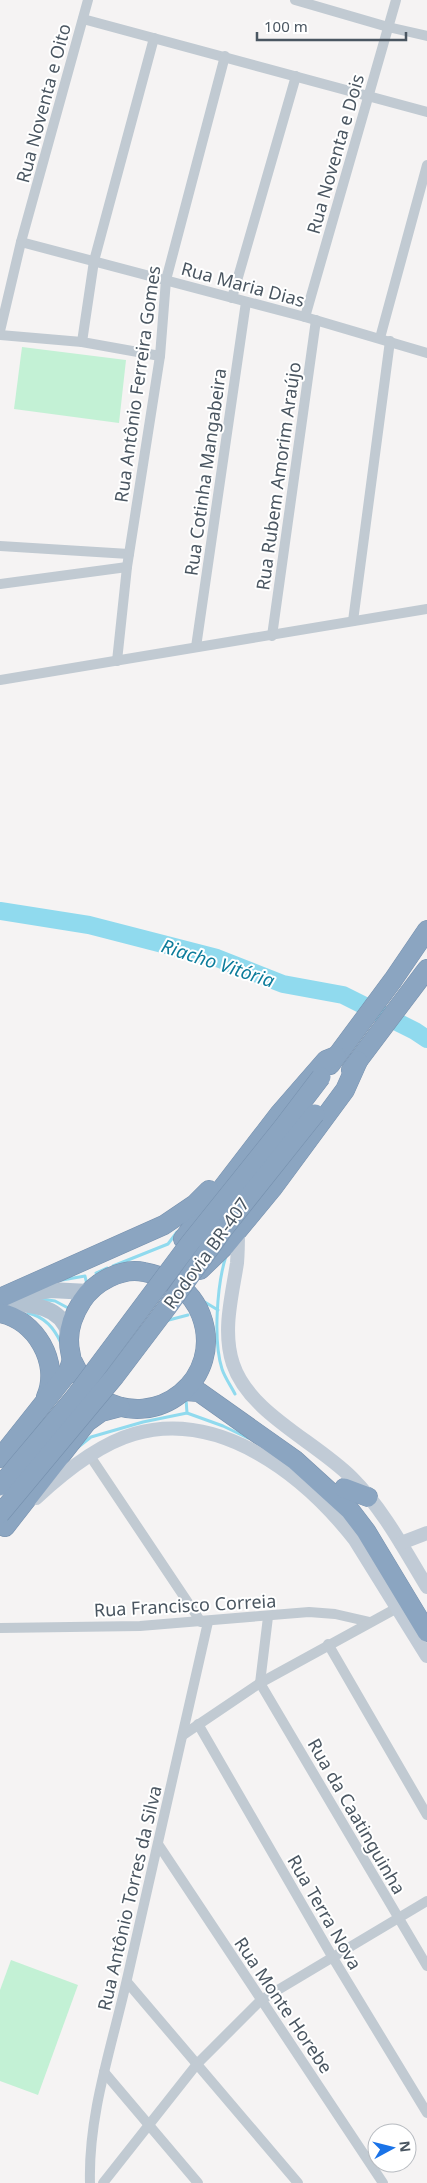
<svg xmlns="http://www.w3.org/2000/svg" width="427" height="2183" font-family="'Noto Sans',sans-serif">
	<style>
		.green { fill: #c3f1d5 }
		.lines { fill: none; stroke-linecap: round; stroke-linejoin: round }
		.stream { stroke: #90daee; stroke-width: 3 }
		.river { stroke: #90daee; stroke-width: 18 }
		.highway-casing { stroke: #7690ad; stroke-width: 20 }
		.street { stroke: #c1cad2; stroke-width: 10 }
		.secondary { stroke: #c1cbd6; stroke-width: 14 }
		.primary { stroke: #b3c2d1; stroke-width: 16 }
		.highway { stroke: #8ba5c1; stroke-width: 19 }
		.highway-bridge-casing { stroke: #7690ad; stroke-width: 20; stroke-linecap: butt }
		.highway-bridge { stroke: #8ba5c1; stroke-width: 19 }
		.labels { text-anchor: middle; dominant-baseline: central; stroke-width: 4; stroke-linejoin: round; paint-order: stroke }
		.street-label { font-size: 18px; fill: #4a5661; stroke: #fff }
		.water-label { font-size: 19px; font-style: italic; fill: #0c7c9b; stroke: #fff }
	</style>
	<rect width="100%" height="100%" fill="#f5f3f3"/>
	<g class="green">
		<polygon points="22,347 126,360 119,423 14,409"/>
		<polygon points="11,1960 78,1985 38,2095 0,2081 0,1990"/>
	</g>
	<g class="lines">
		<g class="stream">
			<path d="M226 1256C217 1284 213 1341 222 1369 225 1378 231 1386 235 1394"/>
			<polyline points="113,1266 168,1244 177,1232"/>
			<polyline points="96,1273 107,1268"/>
			<polyline points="62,1280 85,1276 87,1285"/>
			<polyline points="41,1299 55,1301 70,1309"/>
			<polyline points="203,1301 218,1310"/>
			<path d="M28 1313C45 1317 54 1328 61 1343"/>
			<polyline points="165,1321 188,1315"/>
			<polyline points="186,1399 187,1413"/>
			<polyline points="77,1448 91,1437 143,1422 187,1413 223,1426 248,1438"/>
		</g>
		<polyline class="river" points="0,911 89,925 217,958 283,984 343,995 415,1031 427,1039"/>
		<defs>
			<g id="highway">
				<polyline points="330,1065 393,980 427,930"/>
				<polyline points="351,1070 427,969"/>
				<polyline points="183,1239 279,1114 326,1060 336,1056"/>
				<polyline points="200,1270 225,1246 272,1189 345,1090 358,1061"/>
				<polyline points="0,1298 164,1225 195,1204 209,1190"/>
				<path d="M0 1313C35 1319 61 1363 46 1397"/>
				<polyline points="185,1391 199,1392 295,1460 350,1510 366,1531 427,1632"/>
				<path d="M0 1458 66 1375C76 1355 69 1359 69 1340 69 1326 75 1312 82 1301 94 1282 122 1267 144 1272 170 1277 191 1289 201 1315 225 1378 157 1433 100 1398 87 1390 80 1376 73 1362"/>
				<polyline points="344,1488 368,1497"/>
				<polyline points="5,1527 87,1422 101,1412 120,1407"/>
			</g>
		</defs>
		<use href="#highway" class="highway-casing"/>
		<g class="street">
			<polyline points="295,0 388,27 427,36"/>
			<polyline points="83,19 427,112"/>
			<polyline points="21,242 305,317 427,353"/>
			<polyline points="232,298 296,76"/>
			<polyline points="305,317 396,0"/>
			<polyline points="0,331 21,242 88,0"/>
			<polyline points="0,335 82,342 160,356"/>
			<polyline points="380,338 427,165"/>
			<polyline points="82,342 94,261 154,38"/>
			<polyline points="0,546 129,554"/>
			<polyline points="0,584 127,567"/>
			<polyline points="353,621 390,341"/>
			<polyline points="272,636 316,320"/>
			<polyline points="196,647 246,302"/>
			<polyline points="117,661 127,567 160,356 166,280 225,56"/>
			<polyline points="0,680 427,609"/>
			<polyline points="90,1456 201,1622"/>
			<polyline points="268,1617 260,1683 427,1966"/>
			<polyline points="0,1628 140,1626 309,1612 335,1614 370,1622"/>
			<polyline points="328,1644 427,1815"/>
			<polyline points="198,1724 333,1958 427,2113"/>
			<polyline points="183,1735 260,1683 397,1608"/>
			<polyline points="158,1844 383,2183"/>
			<polyline points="127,1982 298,2183"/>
			<polyline points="104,2072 198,2183"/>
			<path d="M90 2183C88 2114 112 2046 127 1979 155 1860 182 1741 208 1622"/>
			<polyline points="103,2183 197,2064 261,2000 427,1901"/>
		</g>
		<g class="secondary">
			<path d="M238 1229C238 1240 238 1252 237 1263 232 1296 222 1331 233 1364 249 1413 315 1441 352 1478 383 1509 404 1549 427 1587"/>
			<path d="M36 1498C63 1473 99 1444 134 1434 221 1409 305 1476 355 1540L427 1656"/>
			<polyline points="401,1543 427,1533"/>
		</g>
		<g class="primary">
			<polyline points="20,1295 50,1290 89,1292"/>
			<path d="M0 1306C21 1303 53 1303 65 1325 68 1329 68 1335 69 1340"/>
		</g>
		<use href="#highway" class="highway"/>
		<defs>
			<g id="highway-bridge">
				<polyline points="0,1486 75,1397 190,1243 283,1127 321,1077"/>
				<polyline points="0,1514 115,1376 168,1306 225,1227 315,1114"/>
			</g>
		</defs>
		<use href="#highway-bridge" class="highway-bridge-casing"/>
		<use href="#highway-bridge" class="highway-bridge"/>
	</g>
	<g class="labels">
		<g class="street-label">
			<text transform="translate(43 103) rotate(-75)">Rua Noventa e Oito</text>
			<text transform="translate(335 154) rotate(-74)">Rua Noventa e Dois</text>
			<text transform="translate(243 284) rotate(15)">Rua Maria Dias</text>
			<text transform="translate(137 384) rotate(-82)">Rua Antônio Ferreira Gomes</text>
			<text transform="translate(205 472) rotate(-82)">Rua Cotinha Mangabeira</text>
			<text transform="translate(278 476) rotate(-82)">Rua Rubem Amorim Araújo</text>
			<text transform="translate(206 1253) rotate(-54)">Rodovia BR-407</text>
			<text transform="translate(185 1605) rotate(-3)">Rua Francisco Correia</text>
			<text transform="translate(357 1816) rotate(60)">Rua da Caatinguinha</text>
			<text transform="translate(129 1898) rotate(-77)">Rua Antônio Torres da Silva</text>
			<text transform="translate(325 1912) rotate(60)">Rua Terra Nova</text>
			<text transform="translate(284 2005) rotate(56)">Rua Monte Horebe</text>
		</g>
		<g class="water-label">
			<text transform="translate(218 963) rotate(18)">Riacho Vitória</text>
		</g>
	</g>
	<g transform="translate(392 2148) rotate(83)"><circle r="24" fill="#ffffff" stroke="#b7bbc0"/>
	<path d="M0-4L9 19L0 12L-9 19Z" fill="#1a73e8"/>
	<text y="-8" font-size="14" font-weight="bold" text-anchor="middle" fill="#4a5661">N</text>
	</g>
	<path d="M257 32v8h149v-8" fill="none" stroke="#4a5661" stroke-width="2.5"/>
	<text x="264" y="32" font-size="15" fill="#4a5661" stroke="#ffffff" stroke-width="4" paint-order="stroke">100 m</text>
</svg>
